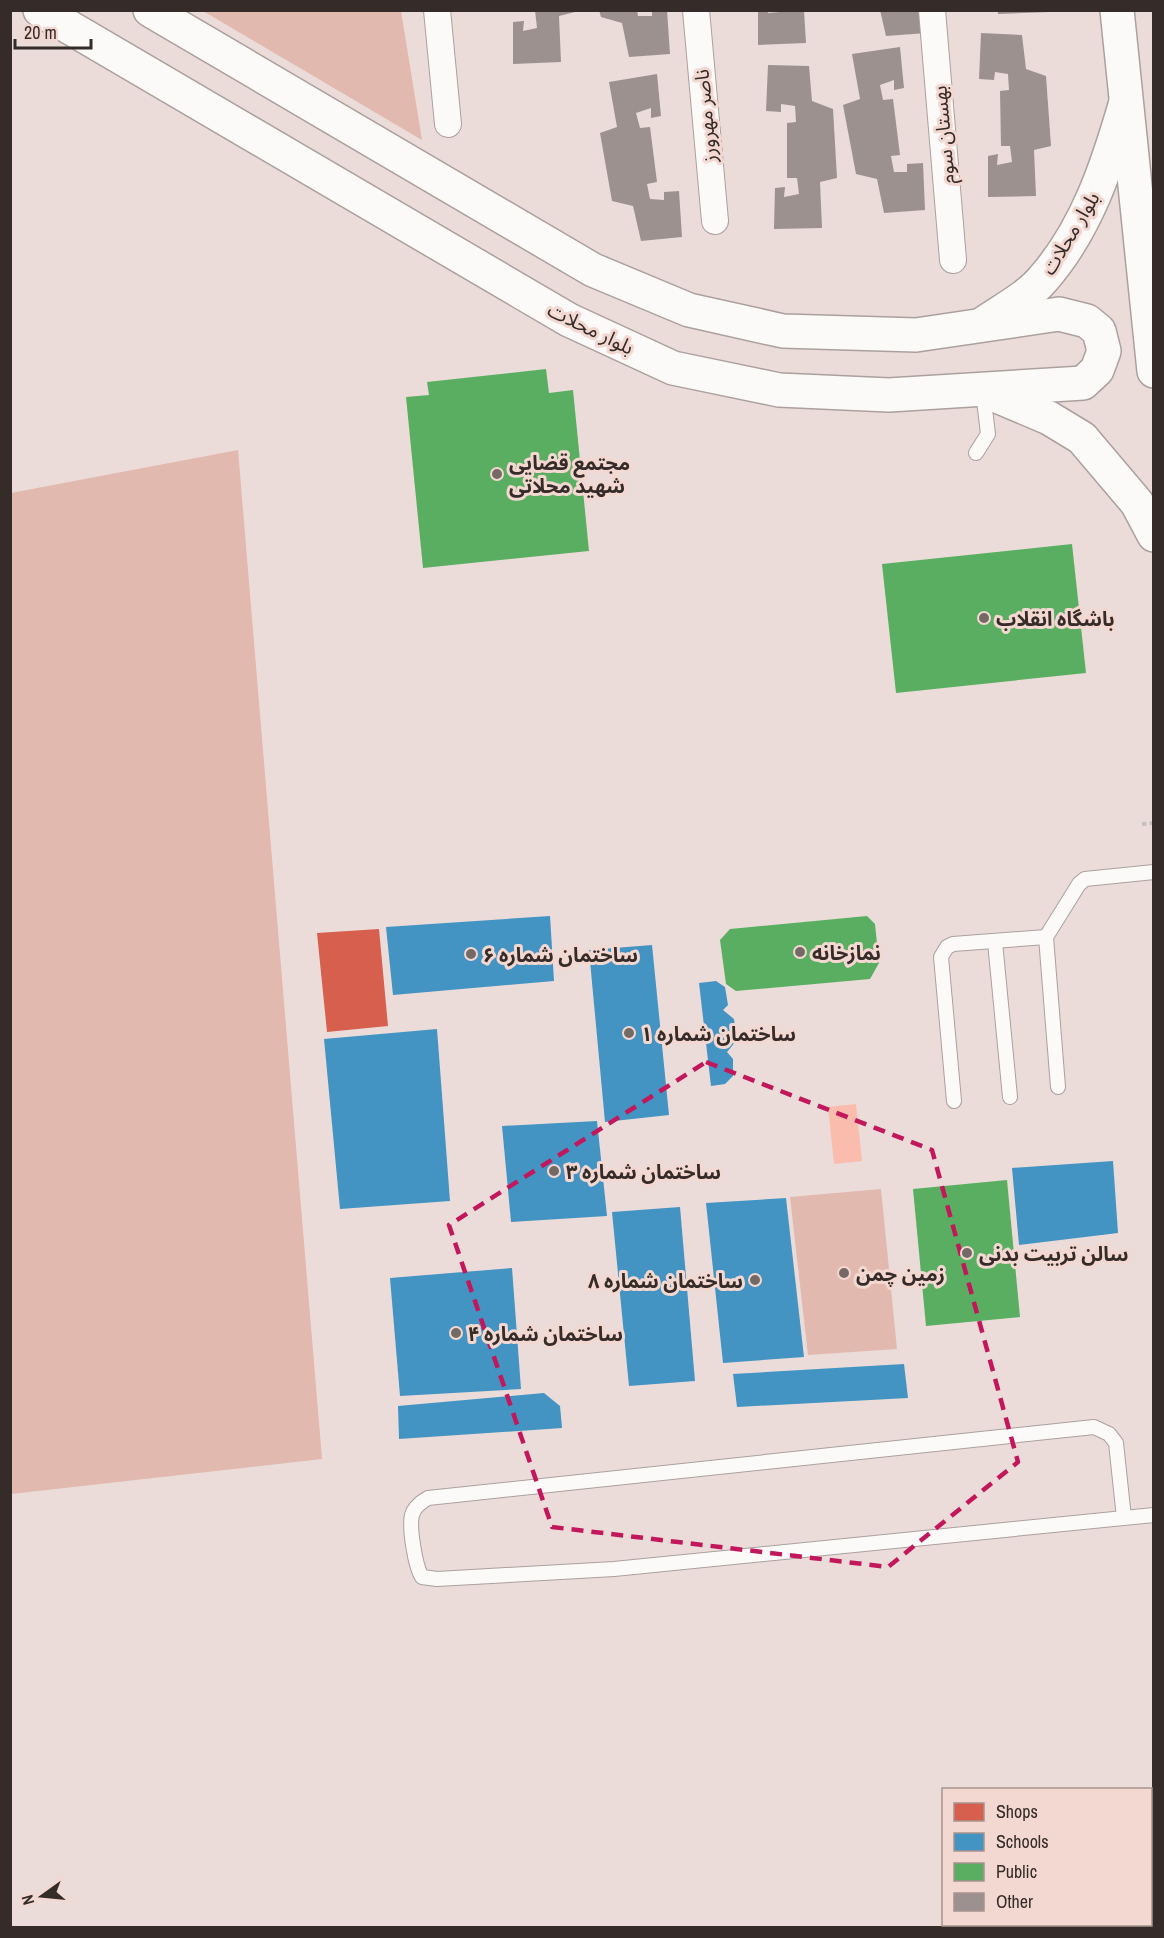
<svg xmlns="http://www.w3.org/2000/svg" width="1164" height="1938" font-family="'Archivo Narrow','Noto Sans Arabic',sans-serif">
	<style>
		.green { fill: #e1b9af }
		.water { fill: #f9bcad }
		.shops { fill: #d6604d }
		.schools { fill: #4393c3 }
		.public { fill: #5aae61 }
		.building { fill: #9c918e }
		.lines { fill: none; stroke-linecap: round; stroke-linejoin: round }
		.lane-casing { stroke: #aba09d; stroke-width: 16 }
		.street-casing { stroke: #aba09d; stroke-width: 28 }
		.secondary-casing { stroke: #aba09d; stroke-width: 36 }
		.primary-casing { stroke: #aba09d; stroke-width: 36 }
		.path { stroke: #c5bfbe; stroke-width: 4; stroke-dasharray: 4.5 3; stroke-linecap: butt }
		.lane { stroke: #fcfaf9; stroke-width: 14 }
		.street { stroke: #fcfaf9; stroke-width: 26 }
		.secondary { stroke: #fcfaf9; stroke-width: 33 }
		.primary { stroke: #fcfaf9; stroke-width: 33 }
		.marked { fill: none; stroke: #c2185b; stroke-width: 4.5; stroke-dasharray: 12 8; stroke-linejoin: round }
		.poi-dot { fill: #756966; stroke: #f3d8d1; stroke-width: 2 }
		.labels { text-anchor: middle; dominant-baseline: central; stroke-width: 6; stroke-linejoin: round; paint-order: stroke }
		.street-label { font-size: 20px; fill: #352b28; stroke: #f3d8d1 }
		.poi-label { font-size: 20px; font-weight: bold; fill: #352b28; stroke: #f3d8d1; text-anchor: start }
	</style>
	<rect width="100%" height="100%" fill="#ebdcd9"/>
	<g class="green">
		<polygon points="203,11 401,11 422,140"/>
		<polygon points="238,450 322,1459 11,1494 11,493"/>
		<polygon points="881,1189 897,1349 808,1355 790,1197"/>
	</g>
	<polygon class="water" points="856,1104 862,1161 834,1164 828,1107"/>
	<polygon class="shops" points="379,929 388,1026 327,1032 317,933"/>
	<g class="schools">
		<polygon points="550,916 554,981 393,995 386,927"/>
		<polygon points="652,945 669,1115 605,1122 589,950"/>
		<polygon points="716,981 725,987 728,1005 723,1010 734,1019 737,1040 727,1052 733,1059 733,1076 725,1084 711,1086 699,983"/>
		<polygon points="437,1029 450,1201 340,1209 324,1039"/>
		<polygon points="597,1121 607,1216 511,1222 502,1126"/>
		<polygon points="1113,1161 1118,1233 1019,1245 1012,1168"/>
		<polygon points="786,1198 804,1357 723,1363 706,1203"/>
		<polygon points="680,1207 695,1381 629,1386 612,1212"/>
		<polygon points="512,1268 521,1389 400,1396 390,1278"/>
		<polygon points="904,1364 908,1398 737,1407 733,1374"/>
		<polygon points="544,1393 560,1406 562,1428 399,1439 398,1406"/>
	</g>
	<g class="public">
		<polygon points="546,369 549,393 573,390 589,551 423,568 406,397 429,395 427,382"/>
		<polygon points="1072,544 1086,673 896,693 882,564"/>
		<polygon points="867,916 875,924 879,963 870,979 736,991 726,984 720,940 730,929"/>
		<polygon points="1007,1180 1020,1317 926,1326 913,1189"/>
	</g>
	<g class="building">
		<polygon points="535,10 579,11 559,16 561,62 513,64 513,22 524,21 523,31 537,28"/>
		<polygon points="599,10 637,10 638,16 652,16 652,10 667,10 670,54 629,57 622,23 601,17"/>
		<polygon points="758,10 768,10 768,13 804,10 806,43 758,45"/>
		<polygon points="880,10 925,10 927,33 886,36"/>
		<polygon points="998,10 1050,10 1050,12 998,14"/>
		<polygon points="981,33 1022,35 1026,69 1046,76 1051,146 1034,150 1036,196 988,197 988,156 998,154 997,165 1012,162 1010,146 1001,146 1000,91 1009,90 1008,74 995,72 994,80 979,79"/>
		<polygon points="900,47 904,88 894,90 894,80 880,85 883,100 893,99 900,155 891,156 894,172 907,172 907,164 923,163 925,210 884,213 877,179 856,174 843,105 860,99 852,54"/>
		<polygon points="768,65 809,66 812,101 833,109 837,178 820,182 822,228 774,229 775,188 785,187 784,197 799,194 797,178 787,178 787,123 796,122 795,106 781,104 781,112 766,111"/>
		<polygon points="657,74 661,116 651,118 651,108 636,113 640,128 650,127 657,182 647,184 650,199 664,200 664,192 679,191 682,237 641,241 633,206 612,201 600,133 617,127 609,82"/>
	</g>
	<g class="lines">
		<defs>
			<g id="lane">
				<polyline points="976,453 988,434 983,392"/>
				<polyline points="995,942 1010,1097"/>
				<polyline points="1058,1087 1046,937 1079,884 1085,879 1154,872"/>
				<polyline points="954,1101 941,957 947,947 953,944 1046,937"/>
				<path d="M1124 1518 1116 1443 1109 1434 1094 1427 428 1498C421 1502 414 1507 412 1515 409 1527 415 1566 422 1577L437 1579 614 1569 1154 1515"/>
			</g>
			<g id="street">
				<polyline points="437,10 448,124"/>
				<polyline points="696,10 715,221"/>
				<polyline points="932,10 953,260"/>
			</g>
			<g id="secondary">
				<polyline points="40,10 569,320 673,368 779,390 889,395 1083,383 1097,370 1104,351 1099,331 1087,321 1059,314 916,335 783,331 689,310 593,270 150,10"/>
				<path d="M984 323C1003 310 1028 297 1043 279 1087 229 1108 164 1126 102"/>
				<polyline points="990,393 1049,418 1082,438 1137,503 1154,535"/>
			</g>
			<polyline id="primary" points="1117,10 1154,371"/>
		</defs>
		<use href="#lane" class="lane-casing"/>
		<use href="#street" class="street-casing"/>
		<use href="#secondary" class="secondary-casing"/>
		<use href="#primary" class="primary-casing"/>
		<polyline class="path" points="1142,824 1154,823"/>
		<use href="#lane" class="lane"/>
		<use href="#street" class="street"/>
		<use href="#secondary" class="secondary"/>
		<use href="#primary" class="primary"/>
	</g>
	<path class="marked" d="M706 1062 932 1150 1018 1462 888 1567 552 1527 449 1225Z"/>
	<g class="poi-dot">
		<circle cx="497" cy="474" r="6"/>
		<circle cx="984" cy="618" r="6"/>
		<circle cx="800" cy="952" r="6"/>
		<circle cx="471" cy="954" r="6"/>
		<circle cx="629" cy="1033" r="6"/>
		<circle cx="554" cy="1171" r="6"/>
		<circle cx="967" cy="1253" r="6"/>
		<circle cx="844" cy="1273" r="6"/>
		<circle cx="755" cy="1280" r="6"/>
		<circle cx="456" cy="1333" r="6"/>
	</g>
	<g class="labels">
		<g class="street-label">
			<text transform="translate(705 116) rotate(-95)">ناصر مهرورز</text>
			<text transform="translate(943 135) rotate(-95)">بهستان سوم</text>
			<text transform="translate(1070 233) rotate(-59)">بلوار محلات</text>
			<text transform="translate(591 328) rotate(26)">بلوار محلات</text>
		</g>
		<g class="poi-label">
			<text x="509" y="462">مجتمع قضایی<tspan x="509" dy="23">شهید محلاتی</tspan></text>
			<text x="996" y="618">باشگاه انقلاب</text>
			<text x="812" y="952">نمازخانه</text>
			<text x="483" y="954">ساختمان شماره ۶</text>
			<text x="641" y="1033">ساختمان شماره ۱</text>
			<text x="566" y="1171">ساختمان شماره ۳</text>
			<text x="979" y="1253">سالن تربیت بدنی</text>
			<text x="856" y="1273">زمین چمن</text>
			<text x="743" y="1280" text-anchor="end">ساختمان شماره ۸</text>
			<text x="468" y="1333">ساختمان شماره ۴</text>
		</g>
	</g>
	<rect width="1164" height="1938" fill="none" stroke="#352b28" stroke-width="24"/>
	<rect x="942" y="1788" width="210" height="138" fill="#f3d8d1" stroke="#a7938d" stroke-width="1.5"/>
	<rect x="954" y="1803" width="30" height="18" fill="#d6604d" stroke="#a7938d" stroke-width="1.5"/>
	<text x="996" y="1818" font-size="18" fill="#352b28">Shops</text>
	<rect x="954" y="1833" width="30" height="18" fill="#4393c3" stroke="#a7938d" stroke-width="1.5"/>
	<text x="996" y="1848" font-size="18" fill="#352b28">Schools</text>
	<rect x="954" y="1863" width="30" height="18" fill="#5aae61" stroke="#a7938d" stroke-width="1.5"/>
	<text x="996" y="1878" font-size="18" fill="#352b28">Public</text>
	<rect x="954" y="1893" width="30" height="18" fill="#9c918e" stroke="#a7938d" stroke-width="1.5"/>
	<text x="996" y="1908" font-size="18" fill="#352b28">Other</text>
	<g transform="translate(42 1896) rotate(255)" stroke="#f3d8d1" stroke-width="4.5" paint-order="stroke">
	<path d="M0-4.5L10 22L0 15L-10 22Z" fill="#352b28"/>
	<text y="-9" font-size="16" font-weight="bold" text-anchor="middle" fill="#352b28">N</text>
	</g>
	<path d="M15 39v9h76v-9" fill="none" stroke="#352b28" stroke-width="3"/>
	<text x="24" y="39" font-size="18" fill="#352b28" stroke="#f3d8d1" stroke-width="4.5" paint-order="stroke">20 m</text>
</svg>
